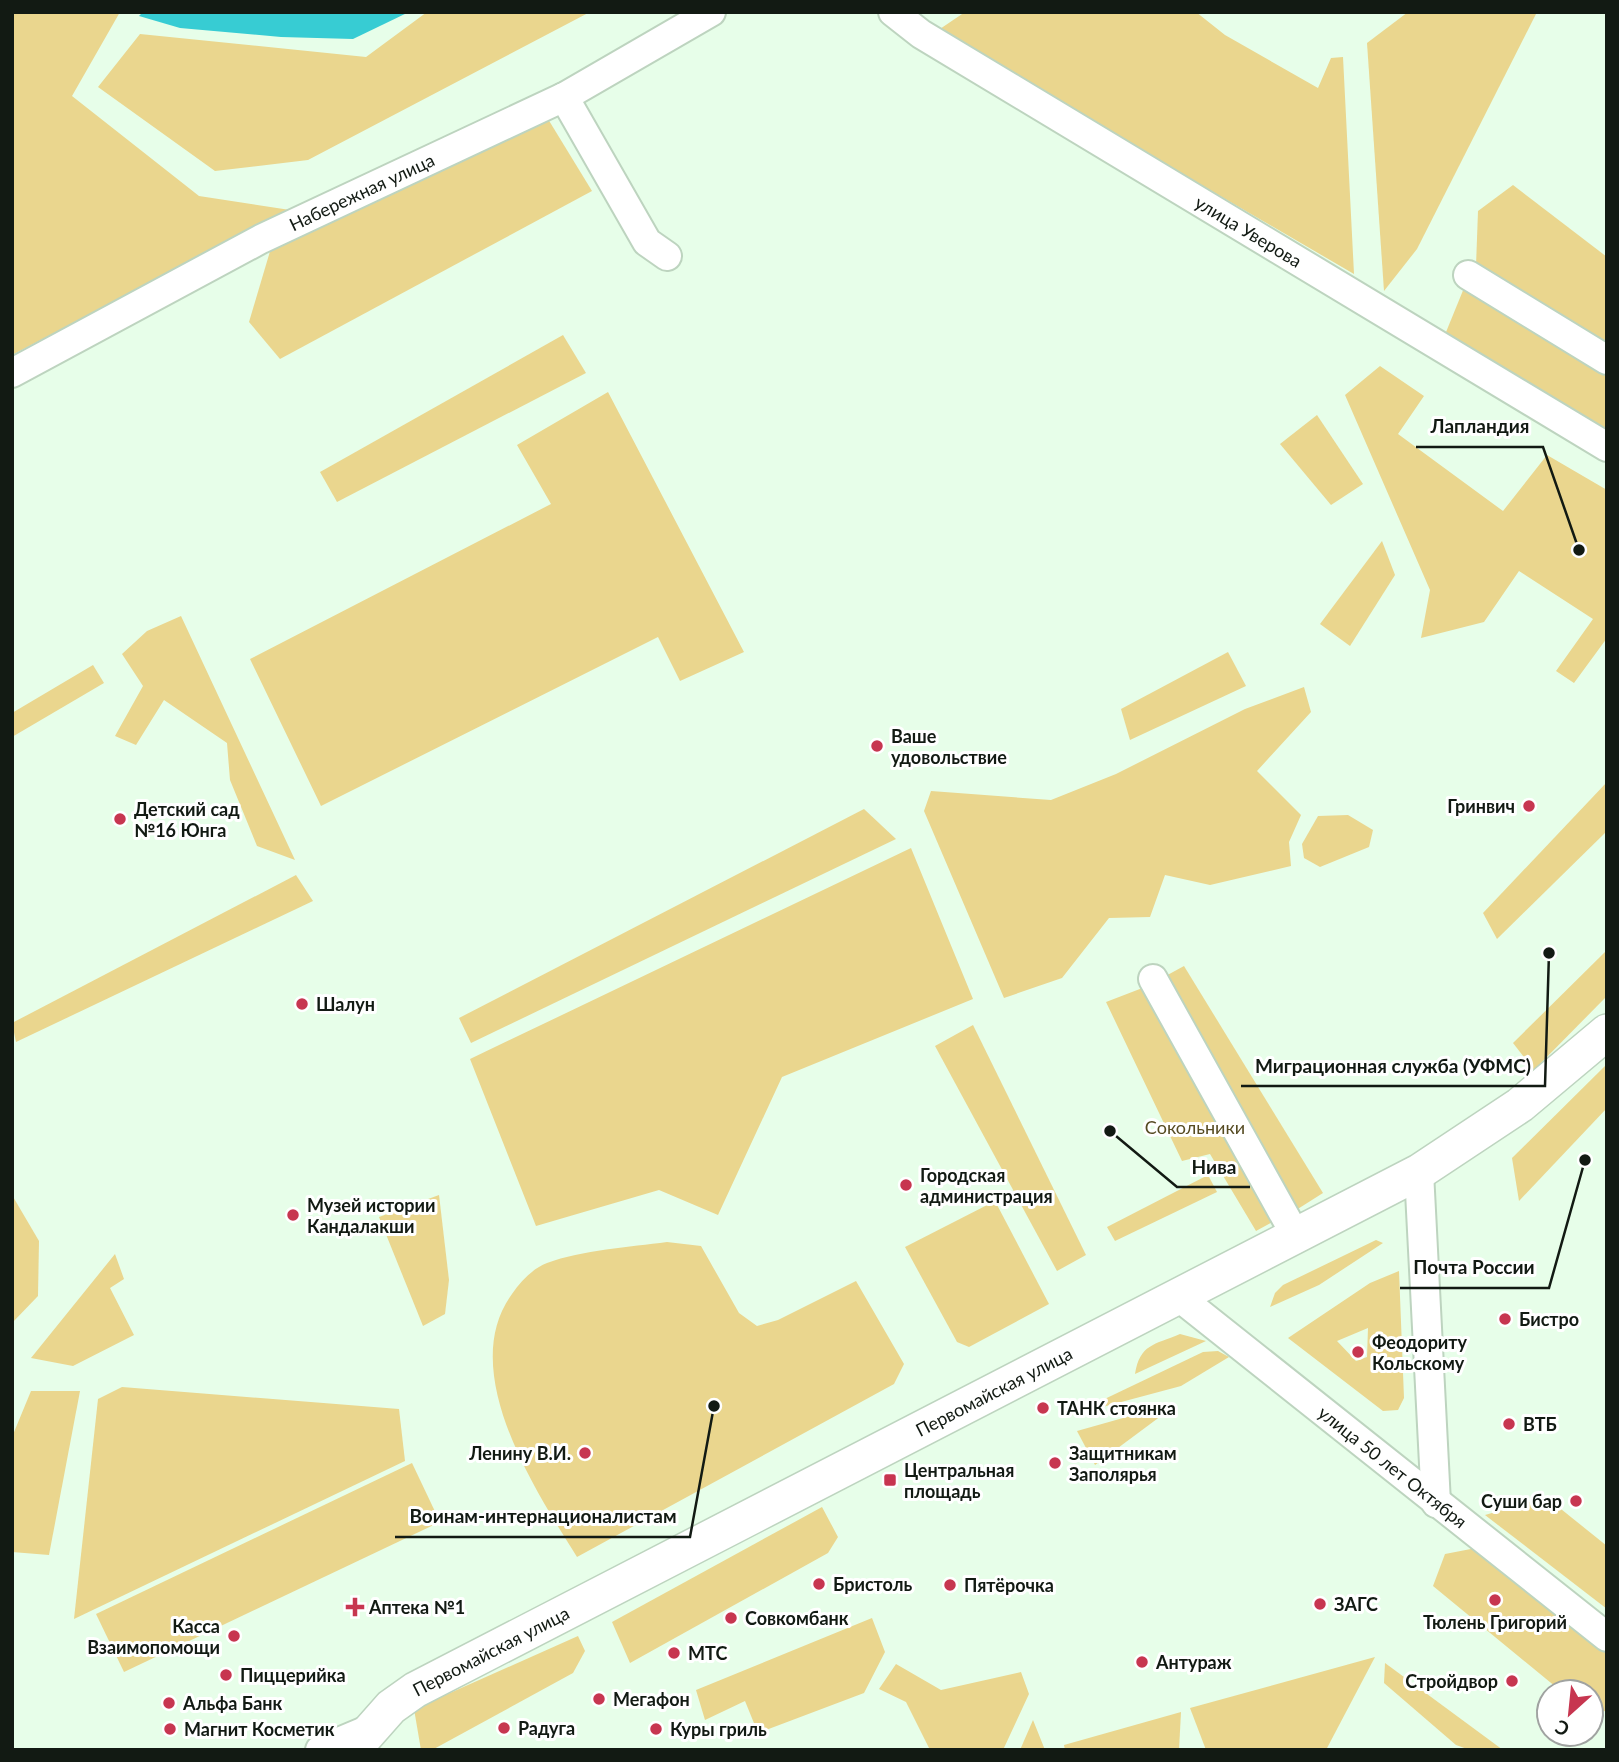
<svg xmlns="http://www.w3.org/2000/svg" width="1619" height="1762" font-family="Lato,sans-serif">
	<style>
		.green { fill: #ead68e; fill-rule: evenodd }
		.water { fill: #37ccd3 }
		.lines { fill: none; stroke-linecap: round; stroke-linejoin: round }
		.minor-casing { stroke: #bdd4bf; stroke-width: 32 }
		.major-casing { stroke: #bdd4bf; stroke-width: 38 }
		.minor { stroke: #fff; stroke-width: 28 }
		.major { stroke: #fff; stroke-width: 35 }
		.poi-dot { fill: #c73650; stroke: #fff; stroke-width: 2.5 }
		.labels { text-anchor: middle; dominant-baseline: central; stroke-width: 6; stroke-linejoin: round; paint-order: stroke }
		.street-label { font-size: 18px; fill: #121a13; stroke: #fff }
		.poi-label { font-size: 18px; font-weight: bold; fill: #121a13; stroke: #fff; text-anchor: start }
		.park-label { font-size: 18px; fill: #564b22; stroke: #fff }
		.leader { fill: none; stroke: #121a13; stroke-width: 2.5 }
		.callout-dot { fill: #121a13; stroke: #fff; stroke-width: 2.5 }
		.callout-label { font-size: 19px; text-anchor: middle; font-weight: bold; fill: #121a13; stroke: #fff; stroke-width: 6; stroke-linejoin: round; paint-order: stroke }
	</style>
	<rect width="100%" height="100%" fill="#e7fee9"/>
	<g class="green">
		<polygon points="12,12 120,12 72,96 199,196 290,210 12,355"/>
		<polygon points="427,12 590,12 308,160 215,171 98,87 140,34 366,57"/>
		<polygon points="965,12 1196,12 1225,35 1318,88 1331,58 1343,57 1354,274 937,31"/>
		<polygon points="1408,12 1537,12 1417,249 1384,291 1367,43"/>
		<polygon points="548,119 592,191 280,359 249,322 271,248"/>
		<polygon points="1513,185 1607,257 1607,346 1476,266 1478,211"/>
		<polygon points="1464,288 1607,375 1607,431 1444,337"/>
		<polygon points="563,335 586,373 337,502 320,472"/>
		<polygon points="1380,366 1424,396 1398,434 1503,511 1547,455 1607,490 1607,638 1574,683 1556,671 1593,619 1519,571 1484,622 1421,638 1430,590 1345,395"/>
		<polygon points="608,392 744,652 680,681 658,637 321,806 250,659 551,504 517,445"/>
		<polygon points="1317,415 1363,484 1331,505 1280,444"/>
		<polygon points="1382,541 1395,575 1350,646 1320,624"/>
		<polygon points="181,616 295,860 257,846 230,780 227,743 164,700 136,745 115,736 143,686 122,654 147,631"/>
		<polygon points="1228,652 1246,686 1130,740 1121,709"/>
		<polygon points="93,665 104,683 12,737 12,713"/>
		<polygon points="1304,687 1311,712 1257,771 1301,815 1289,842 1291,866 1210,885 1165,875 1150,917 1109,918 1062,978 1004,998 924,811 931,791 1051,800 1116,774 1245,709"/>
		<polygon points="1607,782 1607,831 1497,939 1483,913"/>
		<polygon points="864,809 896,839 471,1043 459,1018"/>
		<polygon points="1348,815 1373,830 1369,847 1320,867 1304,858 1302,844 1318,816"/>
		<polygon points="911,848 973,999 782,1077 718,1215 659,1190 536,1226 470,1059"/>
		<polygon points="296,875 313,901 16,1042 12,1023"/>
		<polygon points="1607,950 1607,996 1534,1070 1513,1043"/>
		<polygon points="1184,966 1323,1193 1293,1212 1162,978"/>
		<polygon points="1145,987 1278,1219 1256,1231 1210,1154 1182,1161 1106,1002"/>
		<polygon points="973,1025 1086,1255 1057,1271 935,1046"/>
		<polygon points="1607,1064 1607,1108 1519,1201 1512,1158"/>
		<polygon points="1208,1175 1217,1192 1115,1241 1107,1227"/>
		<polygon points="12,1195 39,1241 38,1296 12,1323"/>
		<polygon points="439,1195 449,1280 445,1314 423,1326 379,1217"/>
		<polygon points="995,1201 1049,1304 969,1347 957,1342 905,1247"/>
		<polygon points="1376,1240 1383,1243 1319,1285 1270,1307 1275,1293 1283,1285"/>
		<path d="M667 1242 701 1246 739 1313 757 1326 778 1320 856 1281 904 1364 894 1384 577 1557C536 1491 456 1371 512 1294 521 1281 532 1269 547 1263 582 1250 630 1247 667 1242Z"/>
		<polygon points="115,1254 124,1279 110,1288 134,1335 73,1366 31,1358"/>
		<path d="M1399 1271 1404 1398 1398 1410 1383 1411 1288 1338 1370 1283ZM1368 1328 1367 1357 1356 1361 1337 1341Z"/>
		<path d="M1180 1334 1206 1341 1135 1374C1140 1344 1154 1345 1180 1334Z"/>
		<polygon points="1218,1351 1229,1357 1181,1386 1069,1416 1203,1352"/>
		<polygon points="122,1387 399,1409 405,1461 74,1619 98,1399"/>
		<polygon points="31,1391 80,1391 49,1555 12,1552 12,1437"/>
		<polygon points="1162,1407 1165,1413 1095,1465 1077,1431"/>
		<polygon points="412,1463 440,1522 124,1672 96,1614"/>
		<polygon points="1546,1497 1607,1546 1607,1609 1485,1515"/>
		<polygon points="822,1507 838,1537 828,1553 630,1663 612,1622"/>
		<polygon points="1476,1548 1607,1651 1607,1711 1591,1712 1591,1692 1562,1692 1433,1586 1445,1554"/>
		<polygon points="872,1618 885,1652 864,1693 758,1733 745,1701 705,1720 696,1690"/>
		<polygon points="578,1636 585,1651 573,1673 432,1750 421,1750 414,1709"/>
		<polygon points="1375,1657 1326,1750 1206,1750 1190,1708"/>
		<polygon points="1385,1663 1503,1750 1470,1750 1456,1745 1384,1683"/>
		<polygon points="896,1664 941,1690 1021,1672 1029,1694 1003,1750 930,1750 906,1702 879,1689"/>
		<polygon points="1181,1712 1179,1750 1065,1750 1064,1745"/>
		<polygon points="1033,1720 1045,1750 1020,1750"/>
	</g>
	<polygon class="water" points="143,12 409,12 353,39 281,37 180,28 139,16"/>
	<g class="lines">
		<defs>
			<g id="minor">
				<path id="s1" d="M893 12 921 34 1607 447"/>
				<polyline points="564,97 647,242 667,256"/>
				<polyline points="1468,275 1607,360"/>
				<path id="s2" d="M12 373 261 239 564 97 711 12"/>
				<polyline points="1153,979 1296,1236"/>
				<polyline points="1419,1172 1436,1503"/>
				<path id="s3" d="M1179 1297 1607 1637"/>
				<polyline points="320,1750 370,1729"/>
			</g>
			<g id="major">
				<path id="s4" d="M353 1750 391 1707 415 1690 1419 1172 1520 1105 1607 1032"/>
			</g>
		</defs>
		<use href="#minor" class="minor-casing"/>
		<use href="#major" class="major-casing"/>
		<use href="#minor" class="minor"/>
		<use href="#major" class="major"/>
	</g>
	<g class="poi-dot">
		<circle cx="877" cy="746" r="7"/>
		<circle cx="1529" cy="806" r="7"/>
		<circle cx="120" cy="819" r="7"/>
		<circle cx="302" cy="1004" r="7"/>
		<circle cx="906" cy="1185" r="7"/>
		<circle cx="293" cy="1215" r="7"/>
		<circle cx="1505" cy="1319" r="7"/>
		<circle cx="1358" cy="1352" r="7"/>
		<circle cx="1043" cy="1408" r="7"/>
		<circle cx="1509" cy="1424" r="7"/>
		<circle cx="585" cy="1453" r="7"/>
		<circle cx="1055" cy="1463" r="7"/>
		<rect x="883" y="1473" width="14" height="14" rx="3.5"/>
		<circle cx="1576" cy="1501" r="7"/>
		<circle cx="819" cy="1584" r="7"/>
		<circle cx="950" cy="1585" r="7"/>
		<circle cx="1495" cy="1600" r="7"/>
		<circle cx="1320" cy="1604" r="7"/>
		<path d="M351.5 1596.5h7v7h7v7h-7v7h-7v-7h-7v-7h7z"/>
		<circle cx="731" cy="1618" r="7"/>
		<circle cx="234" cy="1636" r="7"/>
		<circle cx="674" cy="1653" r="7"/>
		<circle cx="1142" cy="1662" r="7"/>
		<circle cx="226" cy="1675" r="7"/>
		<circle cx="1512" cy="1681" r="7"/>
		<circle cx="599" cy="1699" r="7"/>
		<circle cx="169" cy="1703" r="7"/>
		<circle cx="504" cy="1728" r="7"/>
		<circle cx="170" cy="1729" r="7"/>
		<circle cx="656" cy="1729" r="7"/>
	</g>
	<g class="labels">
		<g class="street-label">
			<text stroke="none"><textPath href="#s2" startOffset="394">Набережная улица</textPath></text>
			<text stroke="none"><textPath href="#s1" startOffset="418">улица Уверова</textPath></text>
			<text stroke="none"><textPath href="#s4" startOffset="738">Первомайская улица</textPath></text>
			<text stroke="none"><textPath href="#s3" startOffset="273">улица 50 лет Октября</textPath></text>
			<text stroke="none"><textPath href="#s4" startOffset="172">Первомайская улица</textPath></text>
		</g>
		<g class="poi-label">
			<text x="891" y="736">Ваше<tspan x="891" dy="21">удовольствие</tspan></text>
			<text x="1515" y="806" text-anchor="end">Гринвич</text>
			<text x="134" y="809">Детский сад<tspan x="134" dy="21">№16 Юнга</tspan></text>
			<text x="316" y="1004">Шалун</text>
			<text x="920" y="1175">Городская<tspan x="920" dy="21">администрация</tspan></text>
			<text x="307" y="1205">Музей истории<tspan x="307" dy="21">Кандалакши</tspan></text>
			<text x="1519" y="1319">Бистро</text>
			<text x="1372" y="1342">Феодориту<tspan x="1372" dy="21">Кольскому</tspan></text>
			<text x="1057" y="1408">ТАНК стоянка</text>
			<text x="1523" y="1424">ВТБ</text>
			<text x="571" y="1453" text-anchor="end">Ленину В.И.</text>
			<text x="1069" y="1453">Защитникам<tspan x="1069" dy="21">Заполярья</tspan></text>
			<text x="904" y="1470">Центральная<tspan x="904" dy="21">площадь</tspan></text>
			<text x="1562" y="1501" text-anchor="end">Суши бар</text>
			<text x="833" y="1584">Бристоль</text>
			<text x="964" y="1585">Пятёрочка</text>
			<text x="1334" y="1604">ЗАГС</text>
			<text x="369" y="1607">Аптека №1</text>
			<text x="745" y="1618">Совкомбанк</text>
			<text x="1495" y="1622" text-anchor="middle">Тюлень Григорий</text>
			<text x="220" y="1626" text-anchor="end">Касса<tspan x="220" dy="21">Взаимопомощи</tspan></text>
			<text x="688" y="1653">МТС</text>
			<text x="1156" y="1662">Антураж</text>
			<text x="240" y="1675">Пиццерийка</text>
			<text x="1498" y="1681" text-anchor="end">Стройдвор</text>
			<text x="613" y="1699">Мегафон</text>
			<text x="183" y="1703">Альфа Банк</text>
			<text x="518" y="1728">Радуга</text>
			<text x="184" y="1729">Магнит Косметик</text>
			<text x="670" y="1729">Куры гриль</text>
		</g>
		<g class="park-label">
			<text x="1195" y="1127">Сокольники</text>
		</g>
	</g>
	<path class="leader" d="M1579 550L1543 447H1416M1549 953L1545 1086H1241M1110 1131L1177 1187H1250M1585 1160L1549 1288H1400M714 1406L690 1537H395"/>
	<g class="callout-dot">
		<circle cx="1579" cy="550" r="7"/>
		<circle cx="1549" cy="953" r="7"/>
		<circle cx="1110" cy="1131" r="7"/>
		<circle cx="1585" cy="1160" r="7"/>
		<circle cx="714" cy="1406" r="7"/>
	</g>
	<g class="callout-label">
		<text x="1480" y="433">Лапландия</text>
		<text x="1393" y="1073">Миграционная служба (УФМС)</text>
		<text x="1214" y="1174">Нива</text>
		<text x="1474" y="1274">Почта России</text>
		<text x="543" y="1523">Воинам-интернационалистам</text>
	</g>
	<rect width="1619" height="1762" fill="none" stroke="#121a13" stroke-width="28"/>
	<g transform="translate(1570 1713) rotate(207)"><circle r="33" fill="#ffffff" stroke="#a0a3a1" stroke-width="2"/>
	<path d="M0-5L12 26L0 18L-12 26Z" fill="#c73650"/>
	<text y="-10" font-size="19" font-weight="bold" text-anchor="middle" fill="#121a13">С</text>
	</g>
</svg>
